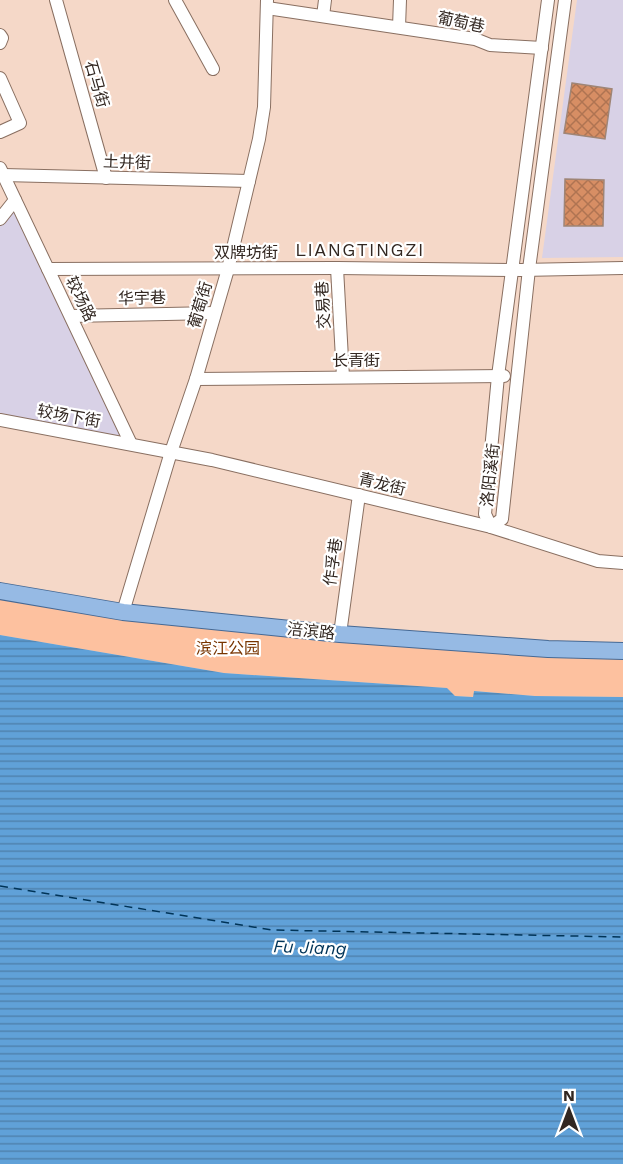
<svg xmlns="http://www.w3.org/2000/svg" width="623" height="1164" font-family="'Work Sans','Noto Sans SC',sans-serif">
	<style>
		.commercial { fill: #d8d1e6 }
		.green { fill: #fdc19f }
		.water { fill: url(#water-rules) }
		.lines { fill: none; stroke-linecap: round; stroke-linejoin: round }
		.ferry { stroke: #003458; stroke-width: 1.5; stroke-dasharray: 8 6; stroke-linecap: butt }
		.building { fill: url(#building-cross-hatch); stroke: #9f8576; stroke-width: 1.5 }
		.minor-casing { stroke: #896f61; stroke-width: 14 }
		.major-casing { stroke: #466994; stroke-width: 18 }
		.minor { stroke: #fff; stroke-width: 12 }
		.major { stroke: #96bae4; stroke-width: 16 }
		.labels { text-anchor: middle; dominant-baseline: central; stroke-width: 4.5; stroke-linejoin: round; paint-order: stroke }
		.street-label { font-size: 16px; fill: #322721; stroke: #fff }
		.park-label { font-size: 16px; fill: #783500; stroke: #fff }
		.neighbourhood-label { font-size: 18px; letter-spacing: 1.5px; fill: #322721; stroke: #fff }
		.water-label { font-size: 18px; font-style: italic; fill: #003458; stroke: #fff }
	</style>
	<defs>
		<pattern id="water-rules" width="6" height="5" patternUnits="userSpaceOnUse" patternTransform="scale(1.5)"><rect width="6" height="5" fill="#60a1d8"/><path d="M0 2.5h6" fill="none" stroke="#5083af"/></pattern>
		<pattern id="building-cross-hatch" width="8" height="8" patternUnits="userSpaceOnUse" patternTransform="scale(1.5)"><rect width="8" height="8" fill="#d78e64"/><path d="M0 0l8 8M0 8l8-8" fill="none" stroke="#af7452"/></pattern>
	</defs>
	<rect width="100%" height="100%" fill="#f5d8c8"/>
	<g class="commercial">
		<polygon points="577,0 623,0 623,257 542,258"/>
		<polygon points="15,200 131,444 0,420 0,219"/>
	</g>
	<polygon class="green" points="0,591 123,612 623,651 623,697 535,696 474,691 473,697 455,696 446,688 224,673 0,635"/>
	<polygon class="water" points="0,635 224,673 447,688 455,696 473,697 474,691 535,696 623,697 623,1164 0,1164"/>
	<g class="lines">
		<polyline class="ferry" points="0,886 272,930 623,937"/>
	</g>
	<g class="building">
		<polygon points="572,83 612,89 605,139 564,133"/>
		<polygon points="565,179 604,180 603,226 564,226"/>
	</g>
	<g class="lines">
		<defs>
			<g id="minor">
				<polyline points="56,0 106,178"/>
				<polyline points="175,0 213,69"/>
				<polyline points="548,0 498,376 485,514 491,527 502,519 529,269 565,0"/>
				<polyline points="267,8 475,39 490,45 542,48"/>
				<polyline points="323,16 325,0"/>
				<polyline points="399,27 400,0"/>
				<polyline points="0,35 2,38 0,43"/>
				<polyline points="0,78 20,123 0,132"/>
				<polyline points="0,168 131,444"/>
				<polyline points="3,175 249,181"/>
				<polyline points="0,219 15,200"/>
				<polyline points="337,268 343,377"/>
				<polyline points="48,269 337,268 521,270 623,268"/>
				<polyline points="71,316 214,313"/>
				<polyline points="196,379 504,376"/>
				<polyline points="0,420 212,460 491,527 598,561 623,563"/>
				<polyline points="123,612 171,452 196,379 228,269 259,139 264,107 267,0"/>
				<polyline points="340,634 359,495"/>
			</g>
			<polyline id="major" points="0,591 123,612 340,634 548,649 623,651"/>
		</defs>
		<use href="#minor" class="minor-casing"/>
		<use href="#major" class="major-casing"/>
		<use href="#minor" class="minor"/>
		<use href="#major" class="major"/>
	</g>
	<g class="labels">
		<g class="street-label">
			<text transform="translate(461 22) rotate(12)">葡萄巷</text>
			<text transform="translate(97 84) rotate(74)">石马街</text>
			<text transform="translate(127 162) rotate(2)">土井街</text>
			<text x="246" y="252">双牌坊街</text>
			<text transform="translate(142 298) rotate(-1)">华宇巷</text>
			<text transform="translate(81 299) rotate(64)">较场路</text>
			<text transform="translate(200 305) rotate(-74)">葡萄街</text>
			<text transform="translate(323 305) rotate(-93)">交易巷</text>
			<text x="356" y="360">长青街</text>
			<text transform="translate(69 416) rotate(10)">较场下街</text>
			<text transform="translate(490 475) rotate(-84)">洛阳溪街</text>
			<text transform="translate(382 484) rotate(14)">青龙街</text>
			<text transform="translate(333 562) rotate(-82)">作孚巷</text>
			<text transform="translate(311 631) rotate(6)">涪滨路</text>
		</g>
		<g class="park-label">
			<text x="228" y="648">滨江公园</text>
		</g>
		<g class="neighbourhood-label">
			<text x="360" y="249">LIANGTINGZI</text>
		</g>
		<g class="water-label">
			<text transform="translate(310 947) rotate(2)">Fu Jiang</text>
		</g>
	</g>
	<g transform="translate(569 1110)" stroke="#ffffff" stroke-width="4.5" paint-order="stroke">
	<path d="M0-4.5L10 22L0 15L-10 22Z" fill="#322721"/>
	<text y="-9" font-size="16" font-weight="bold" text-anchor="middle" fill="#322721">N</text>
	</g>
</svg>
